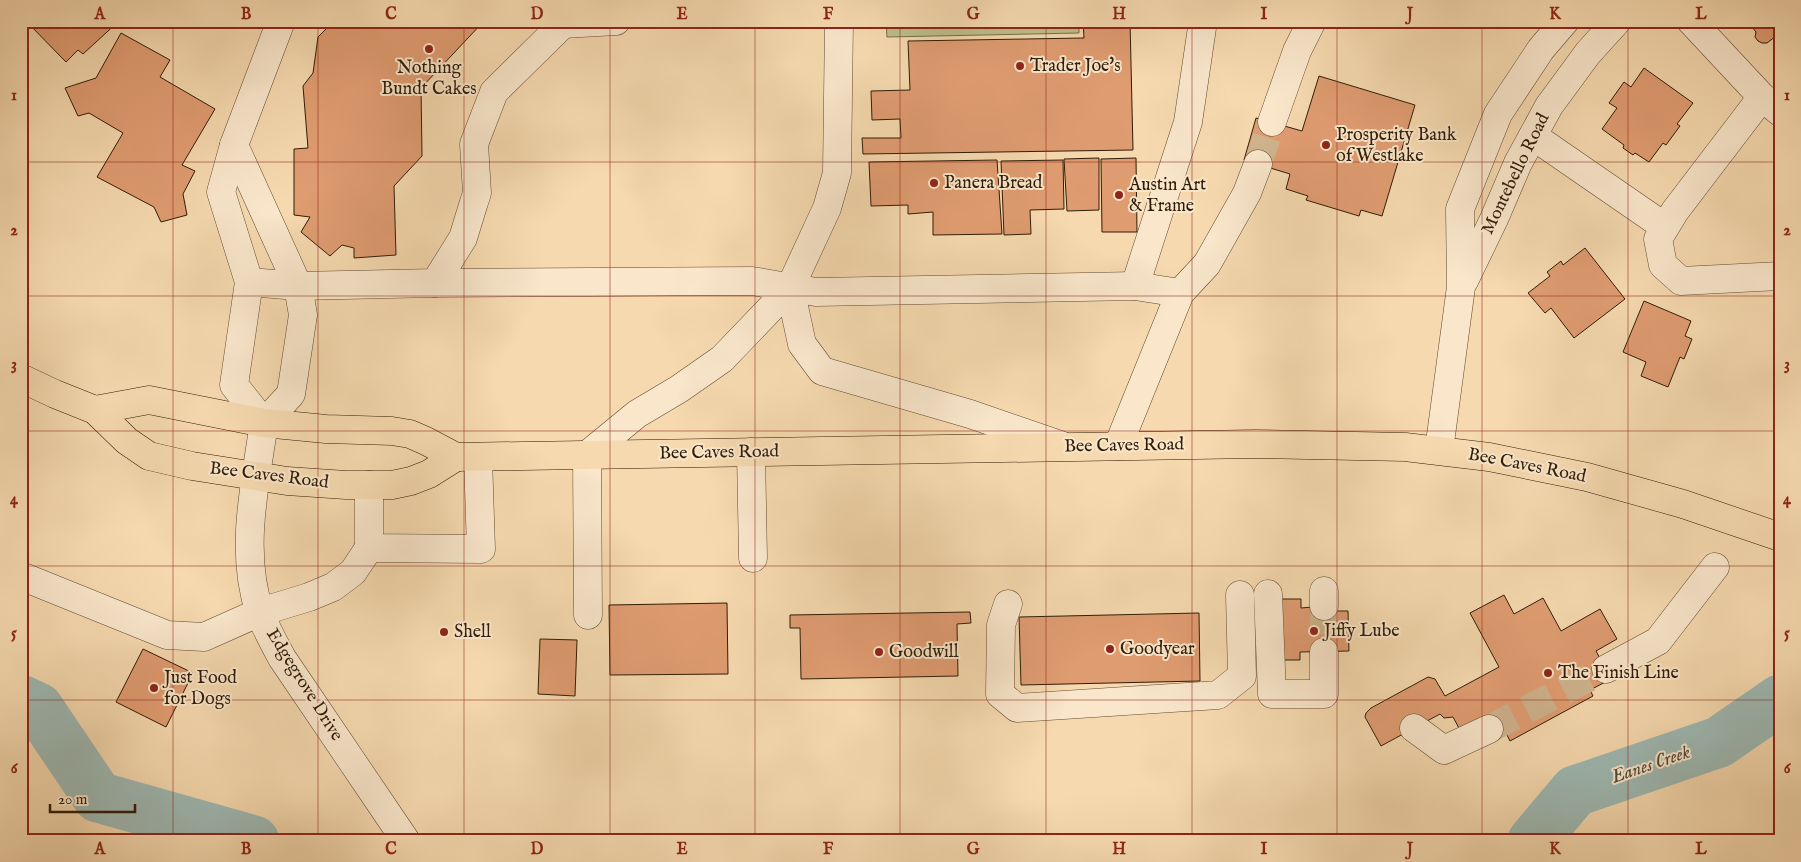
<svg xmlns="http://www.w3.org/2000/svg" width="1801" height="862" font-family="'IM FELL English',serif">
	<style>
		.green { fill: #bcbf8b; stroke: #766e48 }
		.lines { fill: none; stroke-linecap: round; stroke-linejoin: round }
		.river { stroke: #9eb9b3; stroke-width: 51 }
		.building { fill: #e09c71; stroke: #2f1c06 }
		.minor-tunnel { stroke: #ceb38d; stroke-width: 28; stroke-dasharray: 28 14; stroke-linecap: butt }
		.minor-casing { stroke: #614b30; stroke-width: 29 }
		.major-casing { stroke: #2f1c06; stroke-width: 29 }
		.minor { stroke: #f9e6cb; stroke-width: 28 }
		.major { stroke: #f6d9af; stroke-width: 28 }
		.grid { fill: none; stroke: #8f2418; stroke-width: 1; stroke-opacity: 0.55 }
		.poi-dot { fill: #8f2418; stroke: #f9e6cb; stroke-width: 2 }
		.labels { text-anchor: middle; dominant-baseline: central; stroke-width: 4; stroke-linejoin: round; paint-order: stroke }
		.poi-label { font-size: 18px; fill: #2f1c06; stroke: #f9e6cb; text-anchor: start }
		.street-label { font-size: 18px; fill: #2f1c06; stroke: #f9e6cb }
		.water-label { font-size: 19px; font-style: italic; fill: #504b3a; stroke: #f9e6cb }
		.neatline { fill: none; stroke: #8f2418; stroke-width: 2 }
		.grid-label { font-size: 16px; text-anchor: middle; font-weight: bold; fill: #8f2418 }
	</style>
	<rect width="100%" height="100%" fill="#f6d9af"/>
	<filter id="stains"><feTurbulence type="fractalNoise" baseFrequency=".004" numOctaves="4"/><feColorMatrix values="0 0 0 0 .2 0 0 0 0 .09 0 0 0 0 .02 0 0 0 .5 -.17"/></filter>
	<radialGradient id="worn" r=".72"><stop offset=".6" stop-color="#630" stop-opacity="0"/><stop offset="1" stop-color="#630" stop-opacity=".3"/></radialGradient>
	<polygon class="green" points="886,21 1079,21 1079,33 887,37"/>
	<g class="lines">
		<g class="river">
			<polyline points="21,700 38,708 98,797 254,841"/>
			<polyline points="1533,841 1575,791 1719,742 1780,700"/>
		</g>
	</g>
	<g class="building">
		<polygon points="26,21 119,21 83,54 78,50 66,62"/>
		<polygon points="334,21 484,21 421,88 422,156 394,186 396,255 354,258 354,248 342,245 330,256 301,232 310,217 294,215 294,149 308,148 303,86 313,73 318,37"/>
		<polygon points="1083,21 1130,21 1133,150 863,154 862,138 901,138 900,119 872,120 871,91 910,90 908,41 1084,38"/>
		<polygon points="1747,21 1780,21 1780,33 1767,43 1762,43 1758,41 1755,37 1756,32"/>
		<polygon points="121,33 170,60 160,77 215,109 182,165 195,171 183,194 187,215 161,222 154,207 97,177 123,133 89,113 78,116 65,88 96,78"/>
		<polygon points="1644,68 1693,103 1677,124 1680,126 1666,145 1663,143 1649,162 1635,153 1633,155 1623,148 1624,145 1602,129 1617,108 1609,103 1624,82 1631,87"/>
		<polygon points="1319,76 1415,105 1382,216 1361,210 1359,216 1306,200 1308,196 1286,189 1290,174 1244,160 1256,118 1302,131"/>
		<polygon points="1099,158 1099,210 1067,211 1064,159"/>
		<polygon points="1136,158 1137,232 1102,232 1101,159"/>
		<polygon points="997,160 1002,234 933,235 933,212 908,214 908,205 871,206 869,162"/>
		<polygon points="1063,160 1064,209 1030,210 1031,234 1004,235 1001,161"/>
		<polygon points="1585,248 1625,299 1574,338 1551,308 1545,313 1528,293 1550,276 1547,272 1561,261 1563,265"/>
		<polygon points="1644,301 1691,321 1685,336 1692,339 1684,359 1680,357 1668,387 1641,376 1646,362 1623,352"/>
		<polygon points="1504,595 1514,614 1543,598 1561,631 1600,609 1617,639 1596,651 1611,679 1590,690 1593,696 1510,741 1505,731 1493,737 1460,730 1453,717 1444,718 1440,714 1381,746 1365,717 1366,713 1371,708 1428,677 1435,679 1445,696 1499,667 1470,613"/>
		<polygon points="1279,599 1301,599 1301,608 1324,606 1331,611 1348,611 1349,651 1300,652 1300,660 1280,660"/>
		<polygon points="727,603 728,674 610,675 609,605"/>
		<polygon points="21,604 26,605 21,621"/>
		<polygon points="970,612 971,623 957,624 958,676 801,679 800,628 790,628 790,615"/>
		<polygon points="1199,613 1200,681 1021,685 1019,617"/>
		<polygon points="540,639 577,640 575,696 538,694"/>
		<polygon points="143,649 193,673 166,727 116,702"/>
	</g>
	<g class="lines">
		<g class="minor-tunnel">
			<polyline points="1258,164 1272,122"/>
			<polyline points="1324,606 1324,652"/>
			<polyline points="1489,729 1606,669"/>
		</g>
		<defs>
			<g id="minor">
				<polyline points="1691,21 1762,97 1780,112"/>
				<polyline points="1762,97 1675,211 1658,239 1663,265 1681,281 1780,276"/>
				<polyline points="1272,122 1297,51 1312,21"/>
				<polyline points="1533,136 1665,227"/>
				<polyline points="234,145 298,286 303,315 291,394 264,423"/>
				<polyline points="1464,281 1494,219 1518,163 1549,106 1588,53 1617,21"/>
				<polyline points="249,282 298,286 435,283 463,238 474,202 477,193 474,144 494,92 563,24 616,21"/>
				<polyline points="435,283 752,281 816,292 1135,286 1180,293"/>
				<polyline points="1135,286 1188,122 1203,21"/>
				<polyline points="790,288 802,344 822,371 970,414 1063,446"/>
				<path d="M264 423C255 485 239 552 260 613 266 629 274 643 282 658L406 841"/>
				<polyline points="264,423 234,385 249,282 221,192 234,145 281,21"/>
				<polyline points="1118,446 1180,293 1207,264 1247,193 1258,164"/>
				<polyline points="1439,450 1461,287 1460,209 1498,114 1541,49 1565,21"/>
				<polyline points="751,452 753,558"/>
				<polyline points="369,485 369,548 481,549 478,457"/>
				<polyline points="21,576 167,635 204,637 260,612 309,597 333,587 353,572 369,548"/>
				<polyline points="1324,591 1324,606"/>
				<polyline points="1268,594 1272,694 1324,694 1324,652"/>
				<polyline points="1008,604 1001,625 1000,694 1017,708 1218,695 1242,676 1240,595"/>
				<polyline points="588,615 587,455 637,414 679,389 722,359 790,288 827,208 837,173 839,21"/>
				<polyline points="1606,669 1658,641 1715,567"/>
				<polyline points="1414,728 1444,750 1489,729"/>
			</g>
			<g id="major">
				<polyline points="21,378 55,394 95,410 127,441 149,456 192,466 287,481 346,485 392,485 411,481 429,474 456,457"/>
				<polyline points="95,410 149,400 264,423 326,429 392,431 410,434 426,441 456,457 1255,444 1405,447 1489,457 1587,477 1683,504 1780,537"/>
			</g>
		</defs>
		<use href="#minor" class="minor-casing"/>
		<use href="#major" class="major-casing"/>
		<use href="#minor" class="minor"/>
		<use href="#major" class="major"/>
	</g>
	<path class="grid" d="M173 21V841M318 21V841M464 21V841M610 21V841M755 21V841M900 21V841M1046 21V841M1192 21V841M1337 21V841M1482 21V841M1628 21V841M21 162H1780M21 296H1780M21 431H1780M21 566H1780M21 700H1780"/>
	<g class="poi-dot">
		<circle cx="429" cy="49" r="5"/>
		<circle cx="1020" cy="66" r="5"/>
		<circle cx="1326" cy="145" r="5"/>
		<circle cx="934" cy="183" r="5"/>
		<circle cx="1119" cy="195" r="5"/>
		<circle cx="1314" cy="631" r="5"/>
		<circle cx="444" cy="632" r="5"/>
		<circle cx="1110" cy="649" r="5"/>
		<circle cx="879" cy="652" r="5"/>
		<circle cx="1548" cy="673" r="5"/>
		<circle cx="154" cy="688" r="5"/>
	</g>
	<g class="labels">
		<g class="poi-label">
			<text x="1030" y="66">Trader Joe's</text>
			<text x="429" y="68" text-anchor="middle">Nothing<tspan x="429" dy="21">Bundt Cakes</tspan></text>
			<text x="1336" y="135">Prosperity Bank<tspan x="1336" dy="21">of Westlake</tspan></text>
			<text x="944" y="183">Panera Bread</text>
			<text x="1129" y="185">Austin Art<tspan x="1129" dy="21">&amp; Frame</tspan></text>
			<text x="1324" y="631">Jiffy Lube</text>
			<text x="454" y="632">Shell</text>
			<text x="1120" y="649">Goodyear</text>
			<text x="889" y="652">Goodwill</text>
			<text x="1558" y="673">The Finish Line</text>
			<text x="164" y="678">Just Food<tspan x="164" dy="21">for Dogs</tspan></text>
		</g>
		<g class="street-label">
			<text transform="translate(1516 174) rotate(-64)">Montebello Road</text>
			<text transform="translate(1124 446) rotate(-1)">Bee Caves Road</text>
			<text transform="translate(719 453) rotate(-1)">Bee Caves Road</text>
			<text transform="translate(1527 466) rotate(11)">Bee Caves Road</text>
			<text transform="translate(269 476) rotate(7)">Bee Caves Road</text>
			<text transform="translate(304 685) rotate(58)">Edgegrove Drive</text>
		</g>
		<g class="water-label">
			<text transform="translate(1651 765) rotate(-19)">Eanes Creek</text>
		</g>
	</g>
	<rect width="1801" height="862" fill="none" stroke="#f6d9af" stroke-width="55"/>
	<path d="M50 804v8h85v-8" fill="none" stroke="#2f1c06" stroke-width="2.5"/>
	<text x="58" y="804" font-size="15" fill="#2f1c06" stroke="#f9e6cb" stroke-width="4" paint-order="stroke">20 m</text>
	<rect x="28" y="28" width="1746" height="806" class="neatline"/>
	<g class="grid-label">
		<text x="100" y="19">A</text>
		<text x="246" y="19">B</text>
		<text x="391" y="19">C</text>
		<text x="537" y="19">D</text>
		<text x="682" y="19">E</text>
		<text x="828" y="19">F</text>
		<text x="973" y="19">G</text>
		<text x="1119" y="19">H</text>
		<text x="1264" y="19">I</text>
		<text x="1410" y="19">J</text>
		<text x="1555" y="19">K</text>
		<text x="1701" y="19">L</text>
		<text x="14" y="100">1</text>
		<text x="1787" y="100">1</text>
		<text x="14" y="235">2</text>
		<text x="1787" y="235">2</text>
		<text x="14" y="369">3</text>
		<text x="1787" y="369">3</text>
		<text x="14" y="504">4</text>
		<text x="1787" y="504">4</text>
		<text x="14" y="638">5</text>
		<text x="1787" y="638">5</text>
		<text x="14" y="773">6</text>
		<text x="1787" y="773">6</text>
		<text x="100" y="854">A</text>
		<text x="246" y="854">B</text>
		<text x="391" y="854">C</text>
		<text x="537" y="854">D</text>
		<text x="682" y="854">E</text>
		<text x="828" y="854">F</text>
		<text x="973" y="854">G</text>
		<text x="1119" y="854">H</text>
		<text x="1264" y="854">I</text>
		<text x="1410" y="854">J</text>
		<text x="1555" y="854">K</text>
		<text x="1701" y="854">L</text>
	</g>
	<rect width="100%" height="100%" filter="url(#stains)"/>
	<rect width="100%" height="100%" fill="url(#worn)"/>
</svg>
